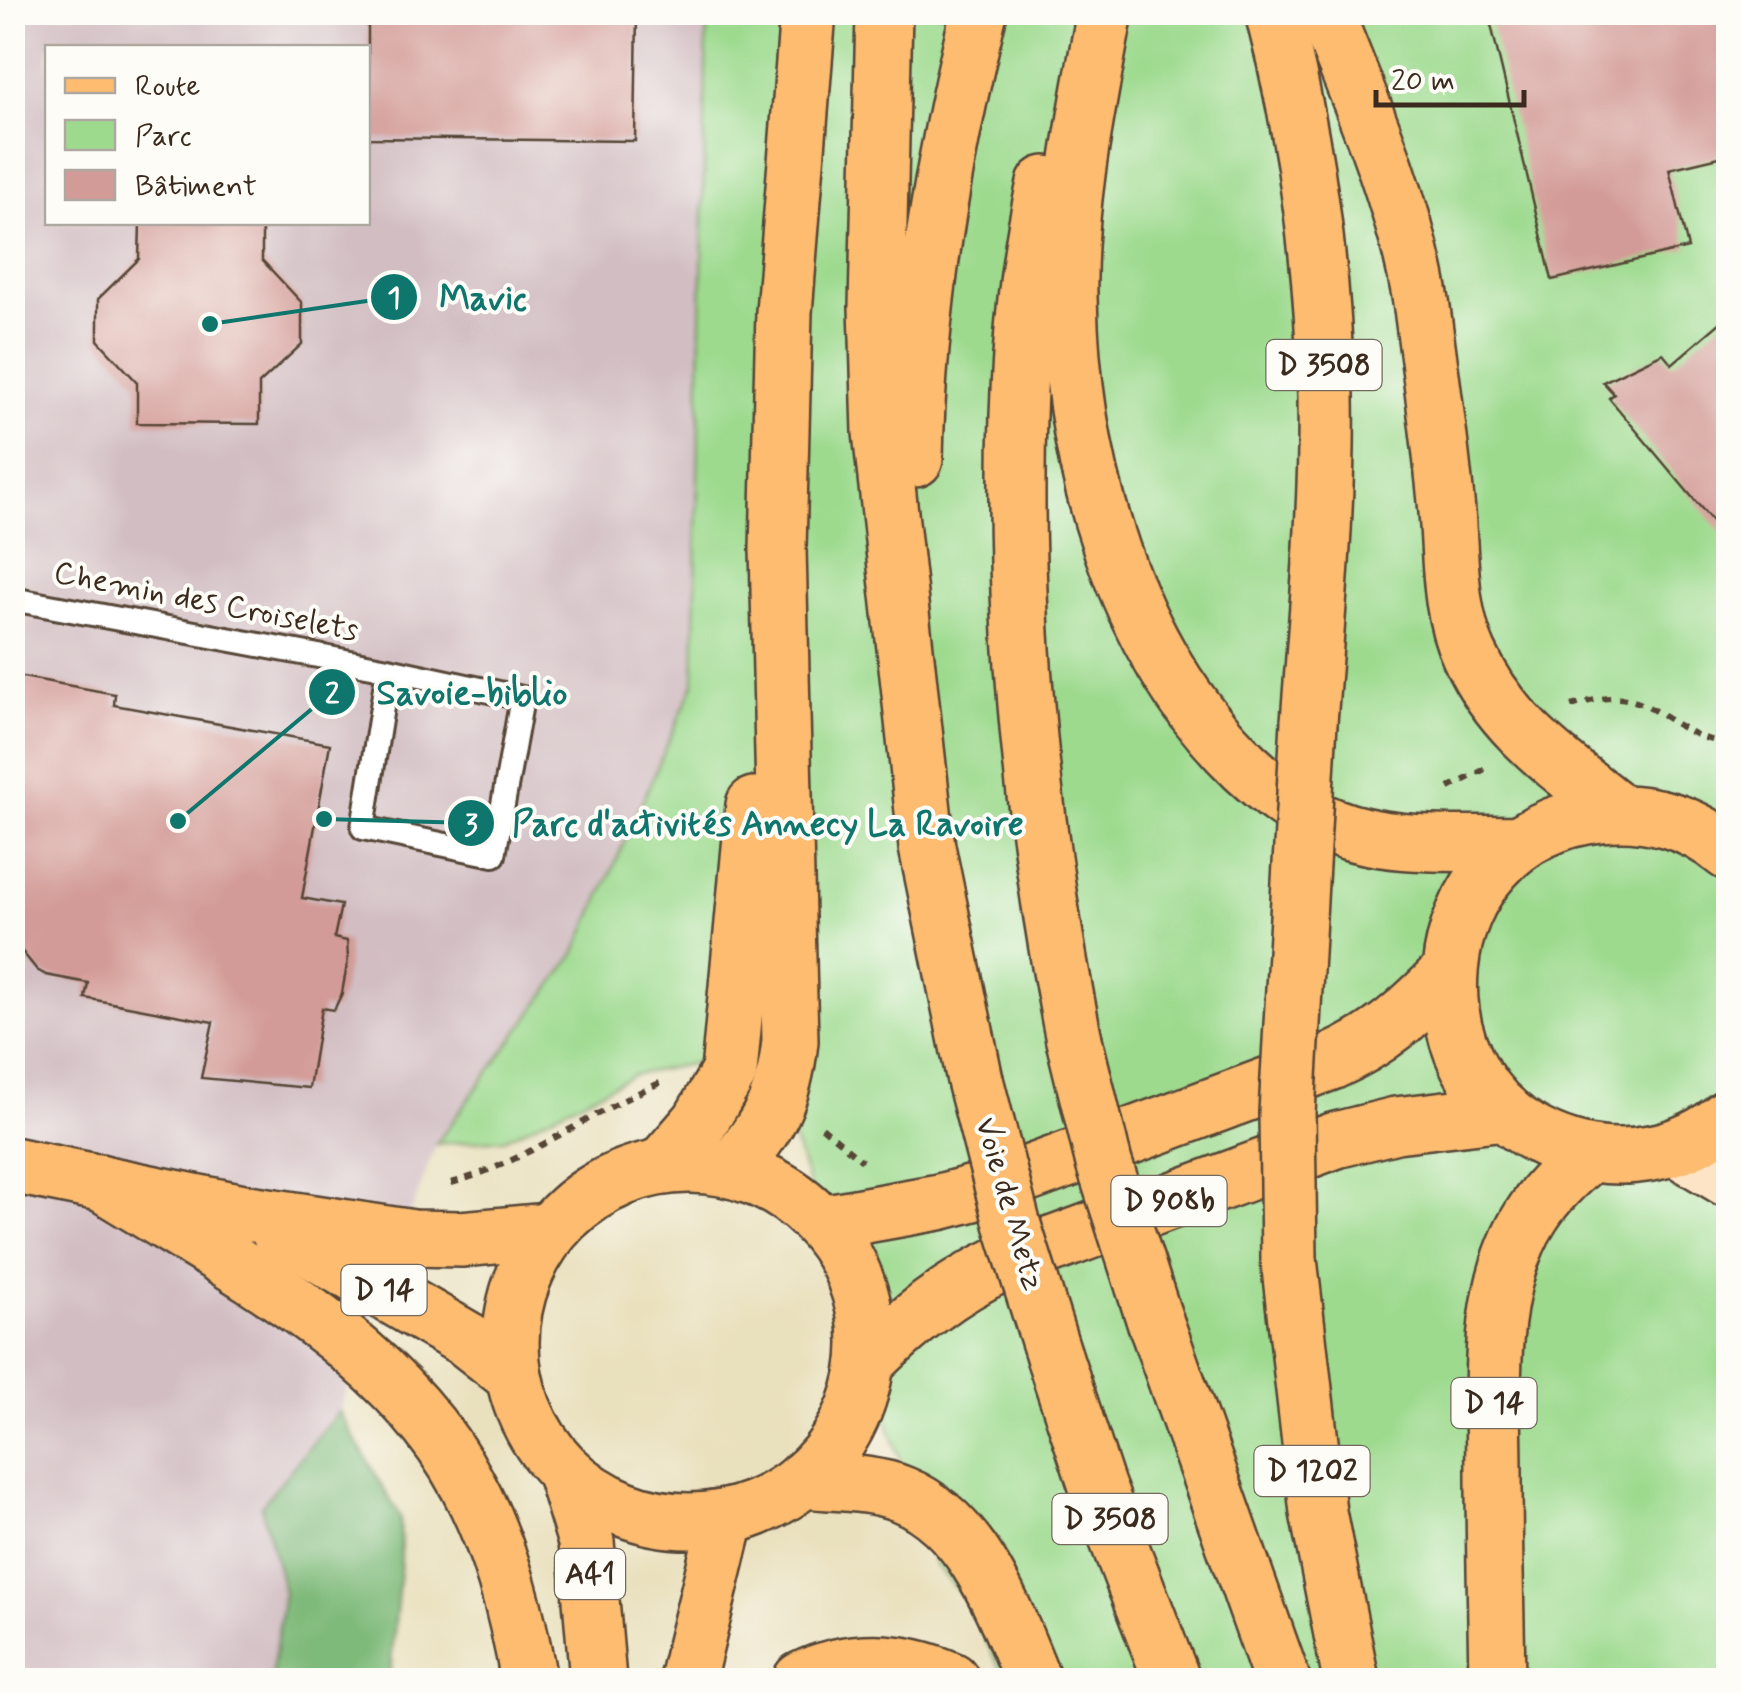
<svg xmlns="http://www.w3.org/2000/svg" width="1741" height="1693" font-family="Mynerve,sans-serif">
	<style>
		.industrial { fill: #d2bec2; fill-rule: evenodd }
		.green { fill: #9dda8e; stroke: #6c8256; stroke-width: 2.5 }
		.forest { fill: #7eba79; stroke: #5c724c; stroke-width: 2.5 }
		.building { fill: #d39b97 }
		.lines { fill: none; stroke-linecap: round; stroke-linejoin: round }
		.service-casing { stroke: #554536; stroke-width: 28 }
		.secondary-casing { stroke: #554536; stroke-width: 60 }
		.primary-casing { stroke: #554536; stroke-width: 60 }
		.trunk-casing { stroke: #554536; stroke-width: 60 }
		.motorway-casing { stroke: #554536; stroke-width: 60 }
		.path { stroke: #554536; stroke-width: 6; stroke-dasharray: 8 8; stroke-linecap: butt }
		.service { stroke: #fff; stroke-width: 22 }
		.secondary { stroke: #fee4c6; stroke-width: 55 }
		.primary { stroke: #fdbc70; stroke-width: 55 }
		.trunk { stroke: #fdbc70; stroke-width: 55 }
		.motorway { stroke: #fdbc70; stroke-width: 55 }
		.trunk-bridge-casing { stroke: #554536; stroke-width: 60; stroke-linecap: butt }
		.trunk-bridge { stroke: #fdbc70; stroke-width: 55 }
		.labels { text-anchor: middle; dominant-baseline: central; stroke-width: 8; stroke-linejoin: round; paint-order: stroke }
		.shield { fill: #fdfcf7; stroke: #75695f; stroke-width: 2.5 }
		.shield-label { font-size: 30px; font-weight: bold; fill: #3b2a1e }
		.street-label { font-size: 32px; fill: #3b2a1e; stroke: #fdfcf7 }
		.leader { fill: none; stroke: #0f766e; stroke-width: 4 }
		.callout-dot { fill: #0f766e; stroke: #fdfcf7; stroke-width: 4 }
		.mark-label { font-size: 30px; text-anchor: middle; font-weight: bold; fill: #fff }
		.callout-label { font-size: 35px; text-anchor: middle; font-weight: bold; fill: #0f766e; stroke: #fdfcf7; stroke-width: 8; stroke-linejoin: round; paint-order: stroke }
	</style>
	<rect width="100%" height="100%" fill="#fdfcf7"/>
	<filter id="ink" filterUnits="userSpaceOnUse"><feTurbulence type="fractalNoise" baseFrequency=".01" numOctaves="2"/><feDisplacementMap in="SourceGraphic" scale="20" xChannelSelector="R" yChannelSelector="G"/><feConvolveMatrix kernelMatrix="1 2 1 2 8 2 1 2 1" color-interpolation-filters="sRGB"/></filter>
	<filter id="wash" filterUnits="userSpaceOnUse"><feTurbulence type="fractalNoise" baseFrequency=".0048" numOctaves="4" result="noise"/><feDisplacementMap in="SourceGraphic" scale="40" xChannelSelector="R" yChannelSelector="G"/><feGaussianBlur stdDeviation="2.25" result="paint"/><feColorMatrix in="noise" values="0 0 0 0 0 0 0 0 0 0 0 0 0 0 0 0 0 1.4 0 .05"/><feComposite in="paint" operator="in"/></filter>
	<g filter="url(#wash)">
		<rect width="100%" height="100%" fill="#e9e0bd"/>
		<path class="industrial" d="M12 13H707L694 684 575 954 436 1144 339 1411 261 1506 284 1592 271 1680H13ZM48 48H368V222H48Z"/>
		<polygon class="green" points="707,13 1728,13 1728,1680 1006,1680 963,1596 935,1564 764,1050 633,1075 504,1139 436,1144 575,954 694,684"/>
		<polygon class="forest" points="339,1411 400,1517 401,1560 390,1674 392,1680 271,1680 284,1592 261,1506"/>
		<g id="blocks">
			<g class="building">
				<polygon points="368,12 637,12 635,141 368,138"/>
				<polygon points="1488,12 1728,12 1728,155 1669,169 1688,248 1552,280"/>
				<polygon points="140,222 262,222 262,260 302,303 302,344 259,384 259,424 137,423 137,382 98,340 98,299 139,259"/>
				<polygon points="1728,316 1728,540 1609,398 1614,394 1603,382 1663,353 1672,364"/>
				<polygon points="12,675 115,694 114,705 330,744 302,898 341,905 334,938 347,941 348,959 342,993 334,1010 322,1008 309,1088 201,1078 213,1022 85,998 88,983 46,975 37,970 12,939"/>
			</g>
		</g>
	</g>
	<g filter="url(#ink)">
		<use href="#blocks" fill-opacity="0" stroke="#554536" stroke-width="2.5"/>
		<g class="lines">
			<defs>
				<polyline id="service" points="12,599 388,669 522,698 494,855 363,828 388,669"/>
				<polyline id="secondary" points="1676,1148 1728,1179"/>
				<g id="primary">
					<path d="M1728 852C1693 822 1647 809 1601 814 1417 833 1393 1096 1571 1149 1625 1165 1685 1153 1728 1117"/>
					<polyline points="12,1165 248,1213 413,1238 461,1239 549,1231"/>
					<circle cx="689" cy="1343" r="178"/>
					<path d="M821 1223 939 1202 985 1190 1331 1062C1379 1041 1412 1011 1448 974"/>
					<polyline points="279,1231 468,1340 514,1376"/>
					<path d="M866 1363C908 1322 949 1288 1003 1263L1336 1140 1396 1125 1504 1112"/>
				</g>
				<g id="trunk">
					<polyline points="884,12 877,307 881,432 927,847 975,1080"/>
					<path d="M1105 12C1088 105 1067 202 1069 297 1072 463 1122 649 1245 767 1271 791 1299 814 1332 826 1390 849 1458 842 1519 844"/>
					<path d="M1273 12C1306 137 1323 267 1326 396 1328 505 1317 614 1309 722"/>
					<path d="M1325 12C1362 103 1408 211 1422 308 1431 376 1441 444 1447 512 1451 559 1449 611 1469 654 1502 727 1559 764 1619 812"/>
					<path d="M1045 184C1023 280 1017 381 1017 479 1016 668 1037 855 1074 1040"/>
					<path d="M915 459C918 307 943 160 979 12"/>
					<polyline points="661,1167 700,1122 729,1072 754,805"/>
					<path d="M732 1170C769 1125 784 1100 790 1041L778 549 784 312 808 12"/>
					<polyline points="1289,1259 1318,1512 1351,1680"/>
					<polyline points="1153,1315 1282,1680"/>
					<polyline points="1054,1356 1097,1486 1172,1680"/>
					<path d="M802 1480C834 1483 872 1482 902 1494 976 1524 1005 1614 1033 1680"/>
					<path d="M1497 1680C1496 1612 1494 1544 1494 1475 1494 1391 1484 1289 1532 1215 1547 1191 1568 1172 1589 1154"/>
				</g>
				<g id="motorway">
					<path d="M100 1182C230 1264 393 1343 467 1484 500 1545 517 1613 529 1680"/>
					<polyline points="564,1470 586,1542 598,1680"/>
					<polyline points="687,1680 727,1517"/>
					<path d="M801 1680C849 1656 902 1658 951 1680"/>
				</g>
			</defs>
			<use href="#service" class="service-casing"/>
			<use href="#secondary" class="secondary-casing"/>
			<use href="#primary" class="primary-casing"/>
			<use href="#trunk" class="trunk-casing"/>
			<use href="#motorway" class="motorway-casing"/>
			<g class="path">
				<path d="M1571 706C1586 702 1603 697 1618 698 1657 700 1684 742 1728 742"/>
				<polyline points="1449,788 1487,768"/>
				<polyline points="822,1127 862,1161"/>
				<path d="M451 1183C525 1163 589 1113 660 1083"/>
			</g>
			<use href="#service" class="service"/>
			<use href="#secondary" class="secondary"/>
			<use href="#primary" class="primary"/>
			<use href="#trunk" class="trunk"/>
			<use href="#motorway" class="motorway"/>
			<defs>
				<g id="trunk-bridge">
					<polyline points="1074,1040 1104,1163 1153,1315"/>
					<polyline points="975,1080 1012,1223 1054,1356"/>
					<polyline points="1289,1259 1287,1113 1309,722"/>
				</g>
			</defs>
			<use href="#trunk-bridge" class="trunk-bridge-casing"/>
			<use href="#trunk-bridge" class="trunk-bridge"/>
		</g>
	</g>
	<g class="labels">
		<g class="shield">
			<rect x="1266.5" y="340" width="115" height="50" rx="8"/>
			<rect x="1111.5" y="1176" width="115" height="50" rx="8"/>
			<rect x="341.5" y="1265" width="85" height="50" rx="8"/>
			<rect x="1451.5" y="1378" width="85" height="50" rx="8"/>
			<rect x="1254.5" y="1446" width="115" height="50" rx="8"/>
			<rect x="1052.5" y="1494" width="115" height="50" rx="8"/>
			<rect x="555" y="1549" width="70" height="50" rx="8"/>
		</g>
		<g class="shield-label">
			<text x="1324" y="365">D 3508</text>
			<text x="1169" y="1201">D 908b</text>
			<text x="384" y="1290">D 14</text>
			<text x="1494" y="1403">D 14</text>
			<text x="1312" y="1471">D 1202</text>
			<text x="1110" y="1519">D 3508</text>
			<text x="590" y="1574">A41</text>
		</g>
		<g class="street-label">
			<text transform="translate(206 602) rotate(11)">Chemin des Croiselets</text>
			<text transform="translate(1009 1204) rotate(74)">Voie de Metz</text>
		</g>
	</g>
	<path class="leader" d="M210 324L394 297M178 821L332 692M324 819L471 823"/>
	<g class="callout-dot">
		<circle cx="210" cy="324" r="10"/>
		<circle cx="178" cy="821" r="10"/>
		<circle cx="324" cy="819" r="10"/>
		<circle cx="394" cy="297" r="25"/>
		<circle cx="332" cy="692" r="25"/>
		<circle cx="471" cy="823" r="25"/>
	</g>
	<g class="mark-label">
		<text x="394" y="307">1</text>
		<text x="332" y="703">2</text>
		<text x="471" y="834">3</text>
	</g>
	<g class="callout-label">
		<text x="483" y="309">Mavic</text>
		<text x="472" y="704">Savoie-biblio</text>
		<text x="768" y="835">Parc d'activités Annecy La Ravoire</text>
	</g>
	<rect width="1741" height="1693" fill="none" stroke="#fdfcf7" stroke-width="50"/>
	<rect x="45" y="45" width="325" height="180" fill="#fdfcf7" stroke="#afa8a0" stroke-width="2.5"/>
	<rect x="65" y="78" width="50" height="15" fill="#fdbc70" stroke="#afa8a0" stroke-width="2.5"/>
	<text x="135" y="95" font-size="30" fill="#3b2a1e">Route</text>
	<rect x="65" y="120" width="50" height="30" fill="#9dda8e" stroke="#afa8a0" stroke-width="2.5"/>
	<text x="135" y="145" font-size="30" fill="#3b2a1e">Parc</text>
	<rect x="65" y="170" width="50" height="30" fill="#d39b97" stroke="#afa8a0" stroke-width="2.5"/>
	<text x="135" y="195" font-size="30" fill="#3b2a1e">Bâtiment</text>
	<path d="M1376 90v15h148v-15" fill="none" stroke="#3b2a1e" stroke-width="5"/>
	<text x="1391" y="90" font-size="30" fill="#3b2a1e" stroke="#fdfcf7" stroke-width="8" paint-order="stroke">20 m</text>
</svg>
